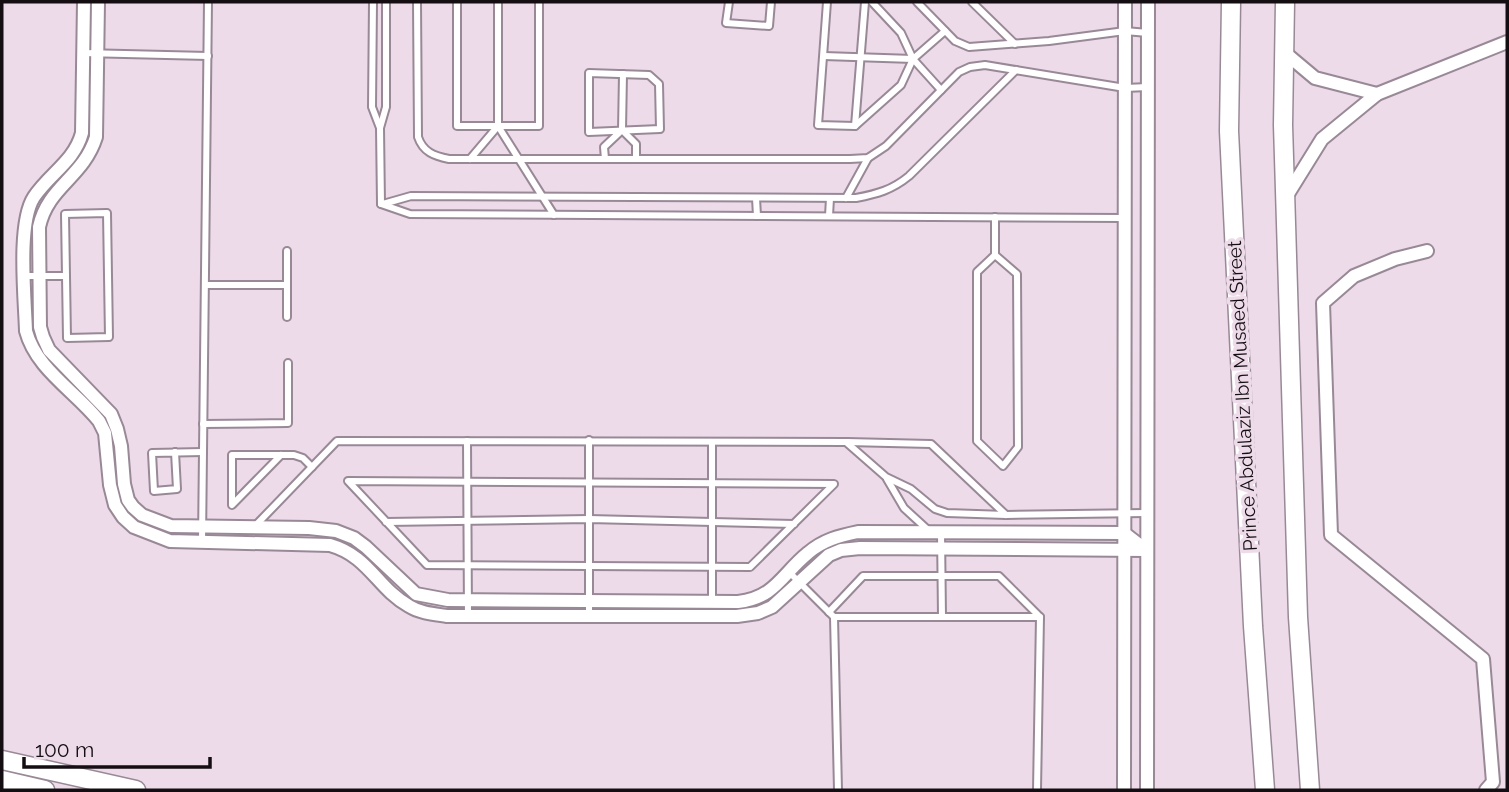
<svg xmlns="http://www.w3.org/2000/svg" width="1509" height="792" font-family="Raleway,sans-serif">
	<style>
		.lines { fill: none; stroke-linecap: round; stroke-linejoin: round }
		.lane-casing { stroke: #998997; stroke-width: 10 }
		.street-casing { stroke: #998997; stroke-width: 16 }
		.secondary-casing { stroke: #998997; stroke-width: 21 }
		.lane { stroke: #fff; stroke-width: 6 }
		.street { stroke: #fff; stroke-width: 12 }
		.secondary { stroke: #fff; stroke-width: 18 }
		.labels { text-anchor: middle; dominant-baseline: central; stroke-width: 7; stroke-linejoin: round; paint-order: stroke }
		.street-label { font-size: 19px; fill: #140e13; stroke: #eddbea }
	</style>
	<rect width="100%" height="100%" fill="#eddbea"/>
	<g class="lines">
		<defs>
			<g id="lane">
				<polyline points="373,2 372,107 380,128"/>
				<path d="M417 2 418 137C423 152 434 156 449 159H850L868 158 886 146 959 72 970 67 985 65 1125 88 1148 87"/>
				<polyline points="457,2 457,126 539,126 539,2"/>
				<polyline points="498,2 498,126 554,215"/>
				<polyline points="729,2 726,23 769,26 771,2"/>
				<polyline points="827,2 818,125 855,126 901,85 913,59 945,31"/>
				<polyline points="872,2 901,33 913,59 941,90"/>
				<polyline points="917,2 955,41 969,47 1049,41 1125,31 1148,33"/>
				<polyline points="972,2 1015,44"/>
				<polyline points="83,53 208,56"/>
				<polyline points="824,56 913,59"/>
				<polygon points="589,73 649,75 659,84 660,129 589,132"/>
				<polyline points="855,126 865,2"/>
				<polyline points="622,130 623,74"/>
				<polyline points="470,159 498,126"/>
				<polyline points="605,159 604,147 622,130 636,144 636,159"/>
				<polyline points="756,198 757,216"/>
				<polyline points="846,198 868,158"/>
				<polyline points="381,204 410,214 1124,218"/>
				<polyline points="381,204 380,128 386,107 386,2"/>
				<path d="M383 204 411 196 856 198C877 194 892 190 909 176L1016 70"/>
				<polygon points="107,213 109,337 67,338 65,214"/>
				<polyline points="829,216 830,198"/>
				<polyline points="995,217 995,255 1017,274 1018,447 1003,466 977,441 977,272 995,255"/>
				<polyline points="25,276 66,276"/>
				<polyline points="205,285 287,285"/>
				<polyline points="287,317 287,251"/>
				<polyline points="203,424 288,423 288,363"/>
				<polyline points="589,440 589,616"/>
				<polyline points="467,441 468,616"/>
				<polyline points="847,442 931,444 1006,515"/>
				<polyline points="175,452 177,489 154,491 152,453 203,452"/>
				<polyline points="281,455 232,505 232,455 294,455 303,458 312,467"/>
				<polyline points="887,479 904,508 928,530"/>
				<polygon points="348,481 834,484 750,567 427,565"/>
				<polyline points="386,522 589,519 794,524"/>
				<polyline points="256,525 337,441 846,442 886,477 911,489 935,509 947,513 1006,515 1146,513"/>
				<polyline points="941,532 942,617"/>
				<polyline points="202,542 208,2"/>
				<polyline points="789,572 834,617 838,790"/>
				<polyline points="712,601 712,442"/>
				<polyline points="829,612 863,576 999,576 1040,617"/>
				<polyline points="834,617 1040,617 1037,790"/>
			</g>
			<g id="street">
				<path d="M84 2 82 133C74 162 50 173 34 197 17 223 25 298 26 331 36 369 75 391 99 421L105 433 110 485 115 505 123 517 134 527 170 541 330 545C369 556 377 588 409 606 420 613 434 614 447 616H737L758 613 772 607 829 555 841 550 860 548 1146 550"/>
				<path d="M98 2 96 137C83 178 48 186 39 227L40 327 43 337 49 350 111 414 117 429 121 446 124 484 128 500 133 507 142 515 171 526 309 528 336 531 354 538 366 547 416 594 448 600 738 602C775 598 782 574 808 553 823 540 839 536 858 532L1124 533 1146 550"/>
				<polyline points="1284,52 1315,78 1377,94"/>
				<polyline points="1286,197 1322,139 1377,94 1507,42"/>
				<polyline points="1427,251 1395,259 1354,276 1323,303 1331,535 1483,659 1493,782 1486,790"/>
				<polyline points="1124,790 1125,2"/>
				<polyline points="1147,790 1148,2"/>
			</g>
			<g id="secondary">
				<polyline points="1231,2 1229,131 1253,626 1265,790"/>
				<polyline points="1285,2 1283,125 1298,617 1310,790"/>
				<polyline points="2,760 136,790"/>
				<polyline points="2,780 45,790"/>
			</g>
		</defs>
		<use href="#lane" class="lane-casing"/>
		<use href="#street" class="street-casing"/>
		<use href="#secondary" class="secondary-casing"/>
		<use href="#lane" class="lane"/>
		<use href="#street" class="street"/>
		<use href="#secondary" class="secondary"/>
	</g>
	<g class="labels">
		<g class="street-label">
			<text transform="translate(1242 396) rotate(-93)">Prince Abdulaziz Ibn Musaed Street</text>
		</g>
	</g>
	<rect width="1509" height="792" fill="none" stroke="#140e13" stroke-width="7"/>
	<path d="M24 757v10h186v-10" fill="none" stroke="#140e13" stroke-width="3.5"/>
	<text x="35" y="757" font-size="21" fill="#140e13" stroke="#eddbea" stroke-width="5" paint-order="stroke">100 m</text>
</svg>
